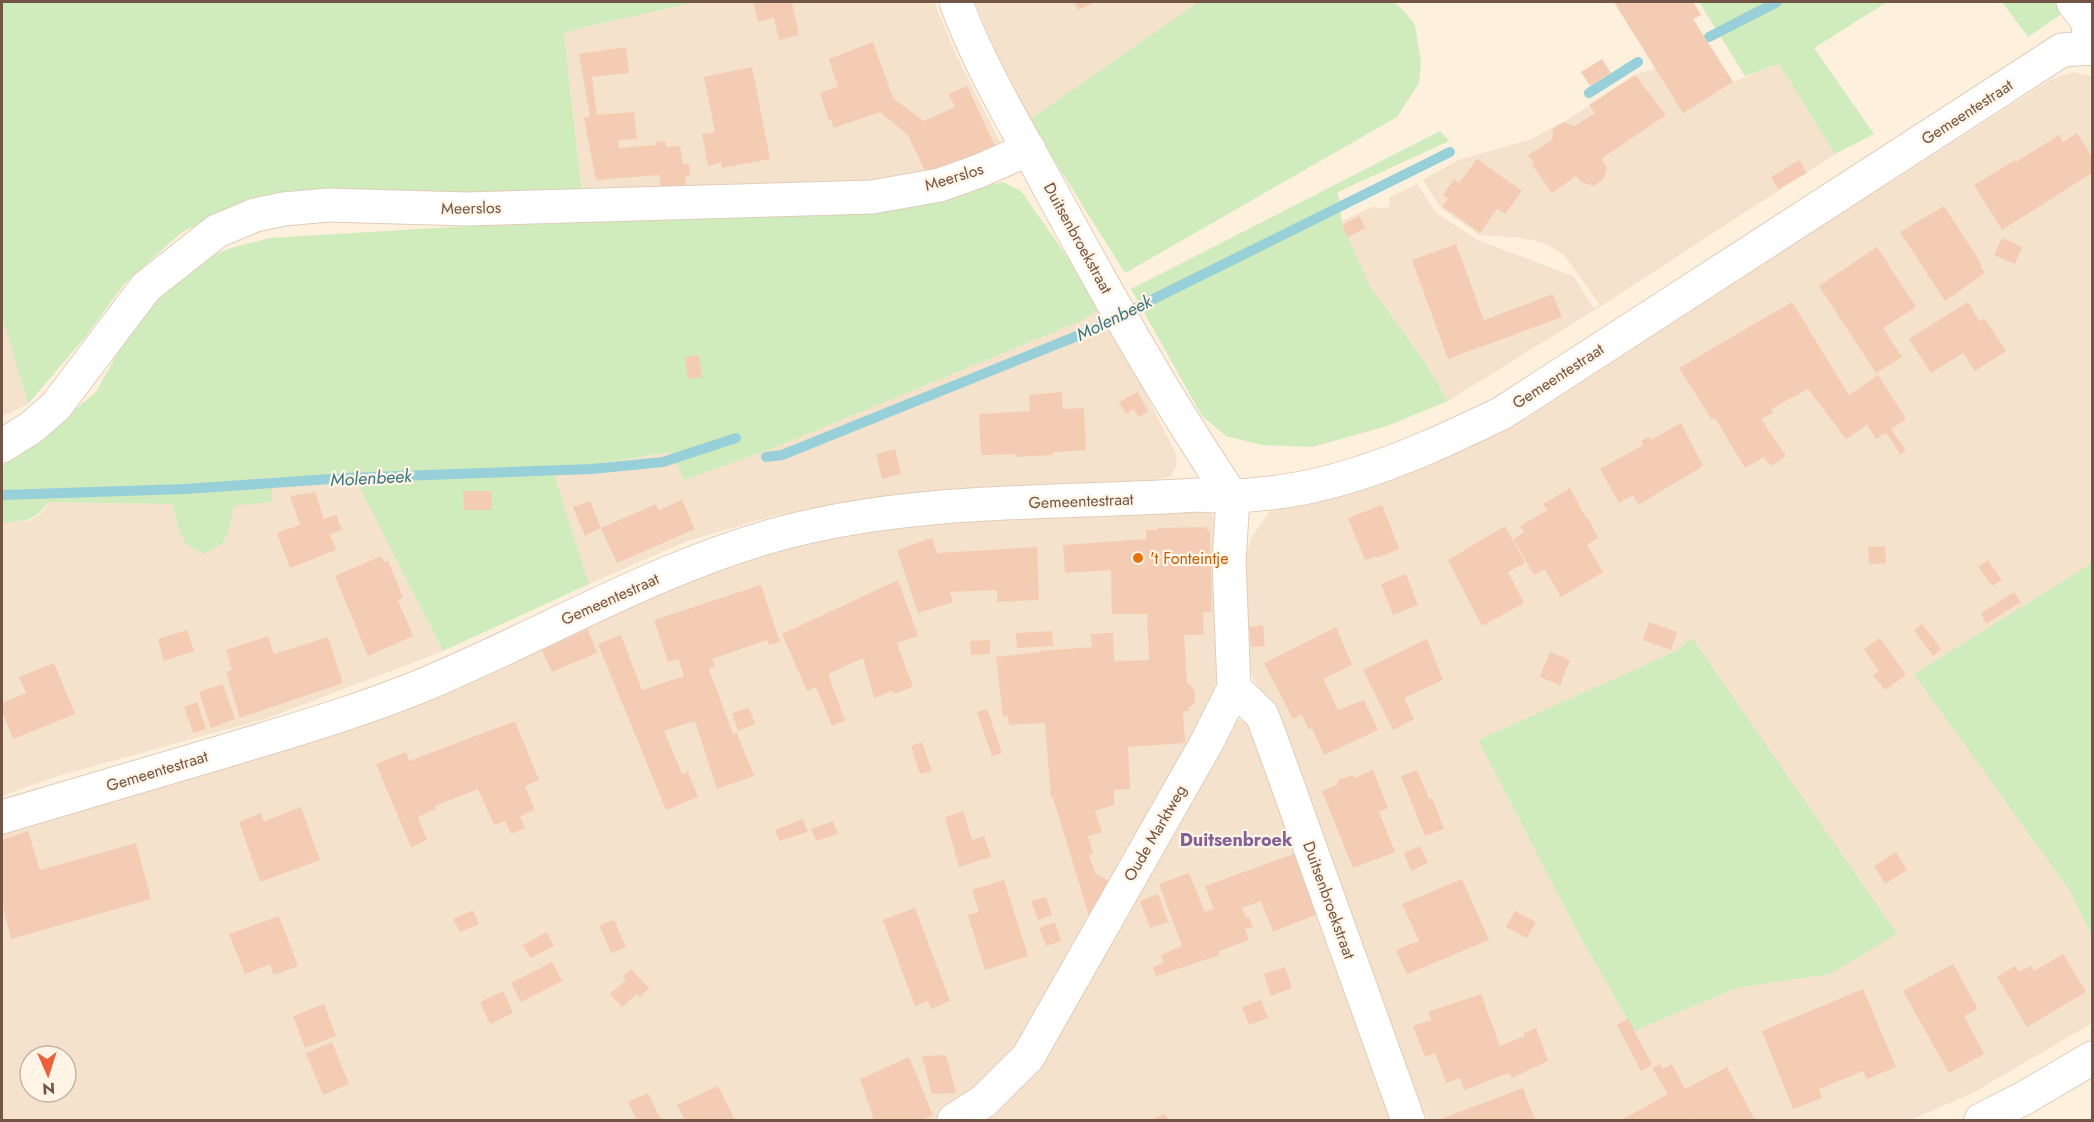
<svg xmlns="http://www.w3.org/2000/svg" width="2094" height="1122" font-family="Jost,sans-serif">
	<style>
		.residential { fill: #f5e2cc; fill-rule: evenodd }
		.green { fill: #d0ebbc }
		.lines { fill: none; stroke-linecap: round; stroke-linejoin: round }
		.stream { stroke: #98d0d9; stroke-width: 10 }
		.building { fill: #f4ccb4 }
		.minor-casing { stroke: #e1ccba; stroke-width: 35 }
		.tertiary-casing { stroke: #e1ccba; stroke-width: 35 }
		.minor { stroke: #fff; stroke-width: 33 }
		.tertiary { stroke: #fff; stroke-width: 33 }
		.food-dot { fill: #e8710a; stroke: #fff4e5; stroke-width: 2 }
		.labels { text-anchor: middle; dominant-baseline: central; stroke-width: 4.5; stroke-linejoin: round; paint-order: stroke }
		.street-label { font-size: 16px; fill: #735545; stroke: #fff4e5 }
		.food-label { font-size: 16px; fill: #c56008; stroke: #fff4e5; text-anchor: start }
		.water-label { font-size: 18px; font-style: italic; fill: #3b7782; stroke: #fff4e5 }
		.neighbourhood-label { font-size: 18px; font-weight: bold; fill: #846097; stroke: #fff4e5 }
	</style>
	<rect width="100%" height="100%" fill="#fdf0dd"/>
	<g class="residential">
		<polygon points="696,2 934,2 956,55 1002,146 921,180 582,194 564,34 577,29"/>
		<polygon points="975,2 1198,2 1029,120 997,55"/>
		<polygon points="1712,49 1733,82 1779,64 1835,154 1601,306 1448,401 1424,361 1370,286 1339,222 1372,207 1385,209 1389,206 1390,197 1417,184 1436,213 1478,240 1573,276 1594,308 1600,305 1564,255 1544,243 1522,238 1479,235 1441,208 1423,180 1458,160 1529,140 1569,119 1635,75"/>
		<path d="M2073 72 2092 76V563L1915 674 2069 890 2092 936V1023L1971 1094 1910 1120H1428L1381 1009 1291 766 1250 670 1244 637 1242 568 1252 537 1269 512 1375 485 1433 463 1518 421 2050 80ZM1692 638 1830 974 1737 988 1634 1031 1577 931 1478 740 1676 651Z"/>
		<polygon points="1102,307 1175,452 1177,463 1172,476 1147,482 889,497 777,515 687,541 589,584 553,471 672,452 684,480 771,449 1081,321"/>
		<polygon points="2,316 28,404 2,416"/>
		<polygon points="355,479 443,651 268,718 58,776 2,796 2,523 28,521 41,514 48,502 172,504 179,530 228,531 234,506 273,482"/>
		<path d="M1209 511 1219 525 1221 644 1212 707 1011 1056 938 1120H2V830L695 572 869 525ZM30 1056H66V1092H30Z"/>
		<polygon points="1237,719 1247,723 1299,852 1396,1120 979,1120"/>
	</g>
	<g class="green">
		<polygon points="2,2 696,2 577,29 564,34 582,194 205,221 181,233 124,284 86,336 28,404 2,316"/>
		<polygon points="1198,2 1394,2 1405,12 1415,25 1421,62 1419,83 1397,117 1125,273 1029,120"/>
		<polygon points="1699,2 1887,2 1814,48 1874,134 1835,154 1779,64 1745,76"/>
		<polygon points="2002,2 2064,2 2070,8 2028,37"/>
		<polygon points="1440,131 1449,141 1338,192 1342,225 1370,286 1424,361 1448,401 1387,426 1312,447 1262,445 1226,436 1202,416 1131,289"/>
		<path d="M1003 182 1021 191 1102 307 1081 321 771 449 684 480 671 452 553 471 589 584 443 651 355 479 273 482 271 502 234 506 228 531 223 543 204 554 187 545 179 530 172 504 48 502C35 522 24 521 2 523V465L26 451 96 392 135 322 181 268 231 248 270 238 452 227 864 213 927 201Z"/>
		<polygon points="2092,563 2092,936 2069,890 1914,674"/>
		<polygon points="1692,638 1897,934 1830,974 1737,988 1634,1031 1577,931 1478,740 1676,651"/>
	</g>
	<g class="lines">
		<g class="stream">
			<polyline points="1709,37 1777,2"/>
			<polyline points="1589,93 1638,62"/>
			<polyline points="766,457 782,455 1087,332 1450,152"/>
			<polyline points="2,495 185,489 345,478 592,469 663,462 736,438"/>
		</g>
	</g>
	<g class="building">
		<polygon points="753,2 792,2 799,35 779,40 774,18 758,22"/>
		<polygon points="1074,2 1096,2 1078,10"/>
		<polygon points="1614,2 1693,2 1701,15 1693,19 1733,82 1683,113"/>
		<polygon points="873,42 893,98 924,121 955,107 949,94 967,86 995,146 946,169 927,175 908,135 880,112 834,128 831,120 829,120 820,93 838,87 829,59"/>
		<polygon points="626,47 629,73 592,77 597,115 634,112 637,139 618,140 619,148 656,145 656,142 665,141 666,147 680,146 683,164 689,164 690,176 685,177 686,185 661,187 659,175 596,180 584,118 590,116 579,54"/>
		<polygon points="1602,59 1611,73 1590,86 1581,72"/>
		<polygon points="752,67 770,159 722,168 721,162 708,166 702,134 715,132 704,77"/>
		<polygon points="1635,75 1666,115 1601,159 1607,167 1604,178 1594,186 1581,182 1576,176 1552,193 1532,165 1534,163 1528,155 1552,140 1553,129 1563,122 1575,126 1595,113 1589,105"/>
		<polygon points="2077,133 2092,157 2092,173 2002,230 1974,185 2015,160 2016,162 2059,135 2063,142"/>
		<polygon points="1477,159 1522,191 1505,214 1497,209 1480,233 1442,206 1448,199 1443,195 1454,179 1459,183"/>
		<polygon points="1799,160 1807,173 1778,189 1771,177"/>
		<polygon points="1944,206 1982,265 1980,266 1985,273 1945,301 1900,232"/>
		<polygon points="1359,216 1366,228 1348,237 1342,225"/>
		<polygon points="2002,238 2022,247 2015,264 1994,255"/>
		<polygon points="1456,244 1484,320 1553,294 1562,317 1448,359 1412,260"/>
		<polygon points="1877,247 1916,307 1883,328 1902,357 1876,373 1819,286"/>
		<polygon points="1792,302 1849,395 1878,375 1906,419 1891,429 1906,451 1900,454 1886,433 1876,439 1867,425 1846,439 1808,389 1771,409 1773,413 1761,419 1786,456 1771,466 1764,457 1745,468 1715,418 1712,420 1679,368"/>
		<polygon points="1968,302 1979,321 1985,319 2006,351 1975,371 1963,353 1931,373 1909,339"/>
		<polygon points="699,355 702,377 688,379 685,357"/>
		<polygon points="1062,392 1063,409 1084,408 1086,450 1053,452 1053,455 1033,456 1015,457 1015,454 981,455 979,414 1030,411 1029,395"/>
		<polygon points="1138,392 1148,412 1138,417 1134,409 1126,414 1119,402"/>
		<polygon points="1681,423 1703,466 1638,505 1633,495 1619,503 1600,469 1643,445 1641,441 1649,437 1651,440"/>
		<polygon points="895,449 901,474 882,479 876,454"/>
		<polygon points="1570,488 1586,518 1589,519 1598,538 1587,545 1603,572 1561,597 1545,569 1534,575 1513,539 1524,532 1520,526 1548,510 1543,504"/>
		<polygon points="463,491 491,491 492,510 464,510"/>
		<polygon points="315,492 324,519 336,515 342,530 330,534 336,550 290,568 277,533 300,525 290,496"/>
		<polygon points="682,500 695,529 617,563 601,528 656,504 659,510"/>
		<polygon points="590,501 601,528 585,536 573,507"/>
		<polygon points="1382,505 1399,549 1377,558 1376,556 1365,560 1348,518"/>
		<polygon points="1505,526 1525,563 1508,572 1524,603 1482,626 1448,560"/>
		<polygon points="1205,527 1210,532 1212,612 1203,612 1204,635 1184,635 1187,682 1195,691 1195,701 1194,704 1189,708 1189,711 1183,711 1185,743 1128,747 1130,789 1114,790 1114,805 1095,811 1102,832 1088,836 1093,853 1089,855 1095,873 1111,882 1090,919 1053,798 1051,798 1045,723 1009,725 1008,716 1003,717 996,657 1040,652 1040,651 1092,647 1091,634 1113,633 1114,661 1149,660 1147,614 1112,614 1111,570 1065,573 1063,545 1146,539 1146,530 1158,530 1158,528"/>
		<polygon points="932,538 937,553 1037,547 1039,600 997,602 997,590 950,592 953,602 918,613 897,550"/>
		<polygon points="1885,546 1886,563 1869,564 1868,547"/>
		<polygon points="381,556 384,562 388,561 403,597 398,600 413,636 368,656 335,576"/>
		<polygon points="1988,560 2002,580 1992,586 1978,567"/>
		<polygon points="1406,574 1418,605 1393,615 1381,584"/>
		<polygon points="898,580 918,636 897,643 913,687 893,694 892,691 874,698 863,658 828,674 845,721 832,726 816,687 807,691 782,634"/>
		<polygon points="761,585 780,642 769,645 767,640 712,659 715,666 709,669 733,734 737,733 754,776 717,789 695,721 664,731 682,774 688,772 698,797 666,810 598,644 621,635 642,690 684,676 678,659 668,662 654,620"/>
		<polygon points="2014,592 2021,602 1986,624 1981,613"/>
		<polygon points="1649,622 1677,632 1671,650 1643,640"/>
		<polygon points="1922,624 1941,649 1933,656 1914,630"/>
		<polygon points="1263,625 1265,646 1251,647 1249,627"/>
		<polygon points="1336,627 1352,665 1323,679 1338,710 1364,700 1378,730 1324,755 1312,728 1309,730 1302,715 1293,719 1264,663"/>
		<polygon points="588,629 597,653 552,672 542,650"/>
		<polygon points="187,630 194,651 164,661 158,639"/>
		<polygon points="1052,631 1053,646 1017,648 1016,633"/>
		<polygon points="268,636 274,654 328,637 343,683 240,718 226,672 232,670 226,650"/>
		<polygon points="1880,638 1906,675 1885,690 1873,675 1879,671 1864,649"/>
		<polygon points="1427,639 1443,680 1404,698 1414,719 1393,730 1363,670"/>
		<polygon points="990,640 990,654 971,655 970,641"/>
		<polygon points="1550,652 1570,660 1560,685 1540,677"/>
		<polygon points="54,663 75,714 13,739 2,711 2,703 26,693 19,677"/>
		<polygon points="223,684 235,719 211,728 199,692"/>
		<polygon points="197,702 206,729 193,733 184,707"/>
		<polygon points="749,708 755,724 738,731 732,713"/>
		<polygon points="987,709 1002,753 992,756 977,712"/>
		<polygon points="515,721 539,780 525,786 535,810 520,816 525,828 511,834 505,821 494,825 478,789 435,806 436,809 418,817 427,840 411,847 376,764 406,752 409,761"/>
		<polygon points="922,742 932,771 920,774 911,746"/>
		<polygon points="1373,770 1388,808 1379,812 1395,852 1353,868 1322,791 1337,785 1338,780 1352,775 1354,778"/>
		<polygon points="1417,770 1429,799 1432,798 1444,829 1425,836 1401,776"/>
		<polygon points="301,807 320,860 260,882 239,822 261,813 264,821"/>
		<polygon points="963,811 972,840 984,836 991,857 959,867 945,817"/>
		<polygon points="803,819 808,832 779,841 775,830"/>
		<polygon points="833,821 838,834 816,841 811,829"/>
		<polygon points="28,831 40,870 136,843 151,899 11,939 2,904 2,840"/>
		<polygon points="1420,846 1428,863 1411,871 1404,853"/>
		<polygon points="1299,852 1320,913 1273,932 1261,901 1242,908 1246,918 1249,917 1253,927 1245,929 1249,940 1219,951 1219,955 1156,976 1153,967 1164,963 1161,955 1182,946 1159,884 1189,873 1205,912 1214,909 1205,886"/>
		<polygon points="1896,852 1907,870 1885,884 1874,866"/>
		<polygon points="1462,879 1489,940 1407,974 1396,950 1419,941 1402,904"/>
		<polygon points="1004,880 1028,956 985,970 968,915 979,912 972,890"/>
		<polygon points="1158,894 1168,922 1150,928 1140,901"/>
		<polygon points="1046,897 1052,915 1038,920 1031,901"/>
		<polygon points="915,908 950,1001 931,1009 928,1001 915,1006 883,920"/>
		<polygon points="473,910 479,924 460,932 453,919"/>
		<polygon points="1515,911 1536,922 1527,938 1506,927"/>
		<polygon points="279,916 298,966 274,975 270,964 245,974 229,934"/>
		<polygon points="614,920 626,947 611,953 599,925"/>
		<polygon points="1055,922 1061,941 1046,946 1039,928"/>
		<polygon points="547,932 554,946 530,958 523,945"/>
		<polygon points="2063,954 2086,992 2027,1027 1997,977 2015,966 2019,972 2031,966 2034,971"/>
		<polygon points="552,962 562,981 521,1002 511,983"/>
		<polygon points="1953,964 1978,1009 1964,1016 1984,1054 1949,1073 1903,991"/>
		<polygon points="1285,967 1292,988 1271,996 1264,974"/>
		<polygon points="631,969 649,988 640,997 637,994 622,1007 610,994 626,980 623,976"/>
		<polygon points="1863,989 1896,1067 1867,1079 1863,1071 1819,1089 1822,1098 1793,1109 1762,1031"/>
		<polygon points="503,991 513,1013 490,1024 480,1002"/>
		<polygon points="1481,994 1500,1046 1525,1036 1524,1033 1536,1028 1548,1061 1512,1078 1509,1073 1464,1090 1460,1078 1446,1083 1435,1053 1425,1057 1413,1026 1431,1020 1428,1012"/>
		<polygon points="1261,1000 1268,1018 1249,1025 1242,1007"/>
		<polygon points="324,1004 336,1036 305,1048 293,1016"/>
		<polygon points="1628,1019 1652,1065 1641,1071 1617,1025"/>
		<polygon points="332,1042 349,1084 323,1095 306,1053"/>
		<polygon points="946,1055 956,1093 932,1094 922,1056"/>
		<polygon points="909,1057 933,1115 922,1120 874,1120 860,1079"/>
		<polygon points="1660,1064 1663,1069 1672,1064 1685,1089 1727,1067 1755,1120 1695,1120 1694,1118 1690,1120 1622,1120 1668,1094 1652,1068"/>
		<polygon points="718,1086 735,1120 685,1120 677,1105"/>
		<polygon points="1523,1088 1535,1120 1438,1120"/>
		<polygon points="648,1093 661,1120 637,1120 628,1102"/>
		<polygon points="1165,1114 1168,1120 1150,1120"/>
	</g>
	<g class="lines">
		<defs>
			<g id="minor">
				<path d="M956 2C978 63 1012 119 1043 176 1102 285 1163 395 1233 498"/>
				<polyline points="2073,2 2087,20 2092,49"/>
				<polyline points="2,446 32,427 56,406 146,287 217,231 255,215 284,209 328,205 467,209 872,197 940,185 979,171 1029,149"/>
				<polyline points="1234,688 1262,715 1270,736 1408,1120"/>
				<path d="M2 817C76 795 150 773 225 751 291 731 357 712 421 686 544 635 657 566 786 532 921 497 1060 504 1198 495 1308 503 1405 460 1502 413L2062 50 2092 48"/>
				<polyline points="954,1120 984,1101 1028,1057 1207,742 1234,688 1229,561 1233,498"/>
			</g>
			<polyline id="tertiary" points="1981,1120 2026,1097 2092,1058"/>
		</defs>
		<use href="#minor" class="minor-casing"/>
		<use href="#tertiary" class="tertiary-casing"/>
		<use href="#minor" class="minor"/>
		<use href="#tertiary" class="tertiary"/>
	</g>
	<circle class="food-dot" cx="1138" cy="558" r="6"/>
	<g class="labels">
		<g class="street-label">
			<text transform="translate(1967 112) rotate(-33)">Gemeentestraat</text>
			<text transform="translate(954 177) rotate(-17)">Meerslos</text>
			<text transform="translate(471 208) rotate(-1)">Meerslos</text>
			<text transform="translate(1078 238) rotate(61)">Duitsenbroekstraat</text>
			<text transform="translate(1558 376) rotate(-33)">Gemeentestraat</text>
			<text transform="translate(1081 501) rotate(-2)">Gemeentestraat</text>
			<text transform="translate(610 599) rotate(-24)">Gemeentestraat</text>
			<text transform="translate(157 771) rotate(-17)">Gemeentestraat</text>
			<text transform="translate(1155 833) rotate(-60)">Oude Marktweg</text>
			<text transform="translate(1329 900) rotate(70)">Duitsenbroekstraat</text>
		</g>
		<g class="food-label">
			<text x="1150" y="558">'t Fonteintje</text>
		</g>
		<g class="water-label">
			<text transform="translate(1114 318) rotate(-26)">Molenbeek</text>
			<text transform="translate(371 478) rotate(-3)">Molenbeek</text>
		</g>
		<g class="neighbourhood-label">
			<text x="1236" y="840">Duitsenbroek</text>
		</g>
	</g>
	<rect width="2094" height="1122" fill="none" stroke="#735545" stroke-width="6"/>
	<g transform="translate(48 1074) rotate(177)"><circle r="28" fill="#fff4e5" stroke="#c7b4a5" stroke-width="1.5"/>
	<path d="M0-4.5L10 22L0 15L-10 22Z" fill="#ee603c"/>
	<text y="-9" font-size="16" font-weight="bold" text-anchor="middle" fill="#735545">N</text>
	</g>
</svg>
